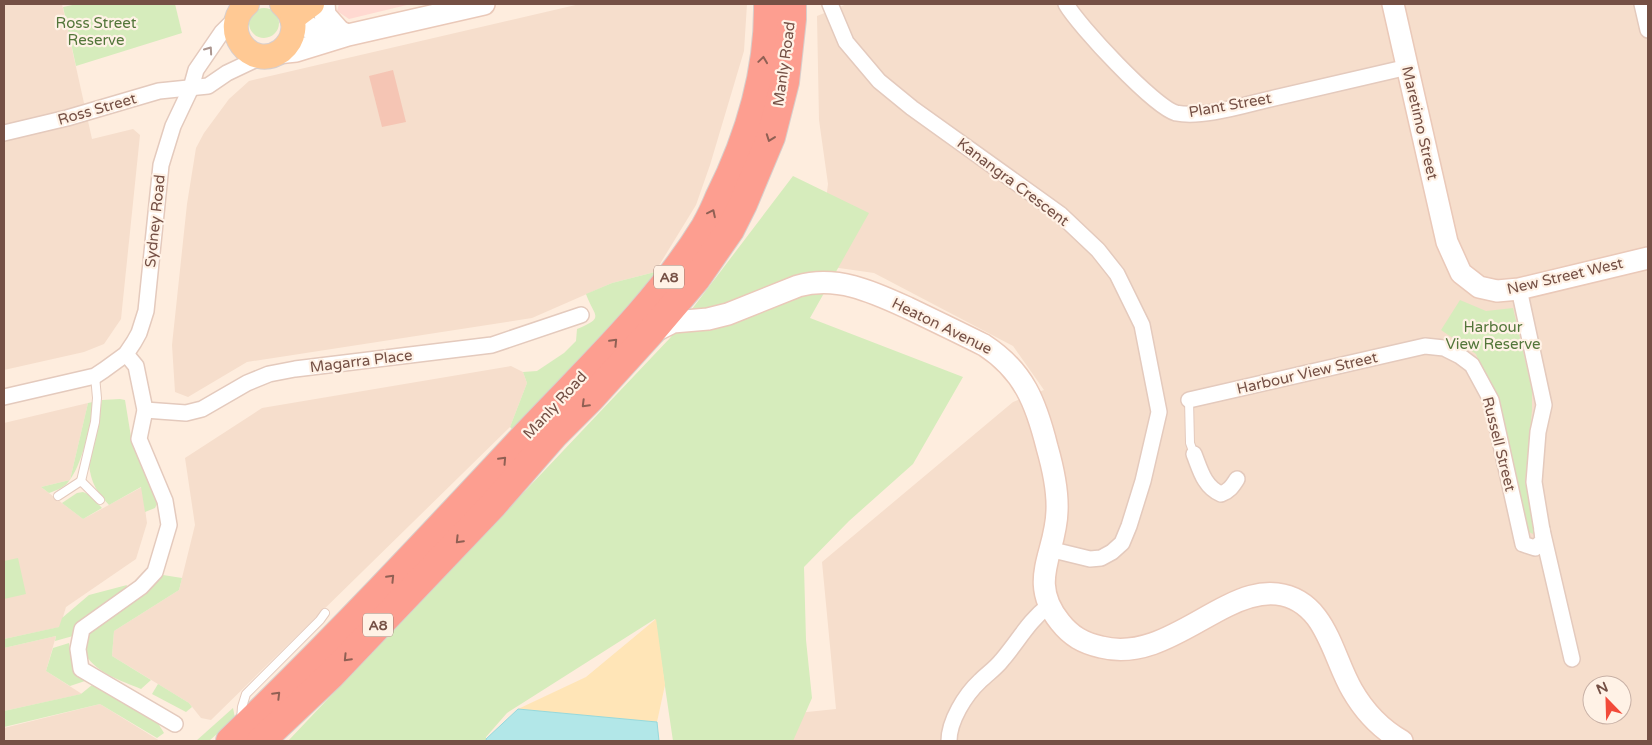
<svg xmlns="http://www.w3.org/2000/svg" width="1652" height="745" font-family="'Varela Round',sans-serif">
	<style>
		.residential { fill: #f6decc; fill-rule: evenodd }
		.commercial { fill: #ffd9d1 }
		.green { fill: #d6ecbc }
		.sand { fill: #ffe5b7 }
		.water { fill: #b2e7e8; stroke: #97d9db }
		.building { fill: #f5c5b4 }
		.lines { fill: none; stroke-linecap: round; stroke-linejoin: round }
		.lane-casing { stroke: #e4cabd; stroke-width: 10 }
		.street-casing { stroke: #e4cabd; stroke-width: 18 }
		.secondary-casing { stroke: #eac9b9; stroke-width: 24 }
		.primary-casing { stroke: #d8cecb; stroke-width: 26 }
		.highway-casing { stroke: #d8cecb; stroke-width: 30 }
		.lane { stroke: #fff; stroke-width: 8 }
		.street { stroke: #fff; stroke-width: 15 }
		.secondary { stroke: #fff; stroke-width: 21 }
		.primary { stroke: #ffc994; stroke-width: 24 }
		.highway { stroke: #fd9e90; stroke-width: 28 }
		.oneway { stroke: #ac968f }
		.oneway2 { stroke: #906054 }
		.labels { text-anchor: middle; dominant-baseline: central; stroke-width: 4.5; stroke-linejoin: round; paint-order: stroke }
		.shield { fill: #fff2e6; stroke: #9e8175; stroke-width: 1 }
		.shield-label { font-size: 14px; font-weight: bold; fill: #755045 }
		.park-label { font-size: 15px; fill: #53763a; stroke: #fff2e6 }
		.street-label { font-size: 15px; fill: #755045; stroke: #fff2e6 }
	</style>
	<rect width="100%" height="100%" fill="#feedde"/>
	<g class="residential">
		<polygon points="4,4 62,4 92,139 133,129 140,135 121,319 104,344 84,352 4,370"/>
		<polygon points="580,4 747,4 744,51 710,165 696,205 655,272 612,283 532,318 247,362 188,397 175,392 172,345 187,204 196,148 204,133 229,99 249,81"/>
		<path d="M847 4H1648V741H781L778 715 836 709 822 562 1013 402 1044 390 1013 346 874 273 818 265 828 184 819 120 817 16ZM1592 685H1622V715H1592Z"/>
		<polygon points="511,366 523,372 527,383 510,427 211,720 201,718 189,703 112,656 114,631 179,590 195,525 185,458 262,408"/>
		<polygon points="88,403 70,480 41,487 83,519 142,487 147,523 136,559 66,607 60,627 4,639 4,423"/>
		<polygon points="56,636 46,671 82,694 4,711 4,648"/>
		<polygon points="100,704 160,741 4,741 4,728"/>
	</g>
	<polygon class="commercial" points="339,4 411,4 349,19 337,11"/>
	<g class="green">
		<polygon points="77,4 175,4 182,33 76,66 63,7"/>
		<circle cx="264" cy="23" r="15"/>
		<polygon points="793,176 869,213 810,318 963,377 913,464 849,521 804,567 806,640 812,698 793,741 673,741 655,619 507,713 486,737 486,741 288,741 670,338"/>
		<path d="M655 272 644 293 514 431 510 427 527 383 523 372 537 371 564 353 576 341 577 329C606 317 594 317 586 294L612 283Z"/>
		<polygon points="1460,300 1486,311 1513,308 1532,390 1532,410 1525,482 1536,529 1533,534 1527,531 1501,421 1476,354 1441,330"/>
		<path d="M120 399 125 400 132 443 157 504 155 508 145 512 141 487 109 505C97 492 91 483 89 465L102 400Z"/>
		<path d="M93 402C93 421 81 467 69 481 64 488 57 490 49 493L41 487 70 480 88 403Z"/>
		<polygon points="83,492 90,495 102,508 83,519 62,503 77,493"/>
		<polygon points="18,558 26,594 4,599 4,561"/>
		<path d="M163 575 182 578 179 590 114 631 112 656 151 680 141 689C120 680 98 674 85 654L88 633 139 596Z"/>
		<path d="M127 585 126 588C105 602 88 616 73 636L55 641 56 636 4 648V639L59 627 62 618 89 595Z"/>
		<path d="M69 643C70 650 70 657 73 664 76 670 84 673 85 681L70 686 46 671 53 648Z"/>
		<polygon points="98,684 156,720 164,733 157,738 100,704 4,727 4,711 81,694 92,685"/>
		<polygon points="158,684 189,703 192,707 186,712 152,694"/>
		<polygon points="233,708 235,718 209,741 196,741"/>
	</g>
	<polygon class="sand" points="656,619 665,685 657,722 518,709 586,677"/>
	<polygon class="water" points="518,709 657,722 659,741 487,741 486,739"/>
	<polygon class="building" points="393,70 406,122 382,127 369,76"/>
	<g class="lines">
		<defs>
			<g id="lane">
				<polyline points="1189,400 1190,443 1194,454"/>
				<polyline points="81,481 95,422 97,398 95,376"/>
				<polyline points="58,496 81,481 100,500"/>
				<polyline points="241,720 242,707 246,694 320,620 325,613"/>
			</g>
			<g id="street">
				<polyline points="830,4 846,42 879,81 912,108 1060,214 1098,250 1117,274 1142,325 1159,412 1143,481 1129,526 1122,543 1112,552 1101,558 1090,559 1049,549"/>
				<path d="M1066 4C1078 25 1154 107 1176 113 1202 118 1241 106 1266 100 1314 89 1361 78 1408 67"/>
				<polyline points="1642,4 1648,30"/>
				<polyline points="4,133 67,118 159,91 208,86 227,73 263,56"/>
				<polyline points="1519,289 1544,405 1538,432 1534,482 1542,530 1572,659"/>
				<polyline points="126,354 136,366 145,410 139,439 165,501 169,525 155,572 141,587 82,629 78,649 81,669 175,724"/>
				<polyline points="4,397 95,376 104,370 126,354 134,342 139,333 146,311 161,165 173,126 191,88 196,70 222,32 236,18"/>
				<polyline points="1189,400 1425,346 1444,348 1460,356 1472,365 1491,400 1523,544 1535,548 1543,541 1542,530"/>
				<polyline points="145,410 186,413 202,409 247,383 269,374 295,369 492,345 581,315"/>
				<path d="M1194 454C1200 469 1204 487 1221 494 1229 491 1232 487 1237 479"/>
				<path d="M949 741C949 721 965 695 980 681 987 674 996 668 1002 660 1019 640 1028 622 1049 605"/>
			</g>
			<g id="secondary">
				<polyline points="324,4 325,15 340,32"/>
				<polyline points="1393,4 1447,242 1461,273 1479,287 1497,291 1519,289 1648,258"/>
				<polyline points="293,20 315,30 343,33"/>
				<polyline points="277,53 296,51 348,35 484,4"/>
				<path d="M653 332 673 322 708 319 728 314 798 286C837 275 873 292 908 308 933 320 958 332 984 345 1024 371 1036 403 1047 447 1053 468 1058 489 1057 511 1056 554 1027 581 1060 622 1071 636 1083 643 1101 647 1147 659 1188 625 1227 606 1243 598 1259 592 1277 594 1326 600 1332 656 1352 690 1364 711 1381 729 1402 741"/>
			</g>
			<g id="primary">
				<path d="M247 4C218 29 251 72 281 51 287 46 292 39 293 31 295 20 290 11 282 4"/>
				<polyline points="292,19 312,4"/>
			</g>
			<g id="highway">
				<path d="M230 741C333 642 430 538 527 434 589 368 657 305 705 227 710 218 715 208 719 198 749 138 769 71 768 4"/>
				<polyline points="261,741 331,675 493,505 554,435 590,399 651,332 696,279 730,230 743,204 771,137 785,82 792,19 792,4"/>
			</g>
		</defs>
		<use href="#lane" class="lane-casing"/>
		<use href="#street" class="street-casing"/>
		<use href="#secondary" class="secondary-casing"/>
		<use href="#primary" class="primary-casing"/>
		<use href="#highway" class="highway-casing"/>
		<use href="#lane" class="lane"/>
		<use href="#street" class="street"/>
		<use href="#secondary" class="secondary"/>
		<use href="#primary" class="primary"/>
		<use href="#highway" class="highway"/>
	</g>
	<defs><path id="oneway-chevron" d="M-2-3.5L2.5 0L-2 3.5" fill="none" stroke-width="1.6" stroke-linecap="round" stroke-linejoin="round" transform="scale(1.25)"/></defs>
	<use class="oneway" href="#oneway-chevron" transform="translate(209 50) rotate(-55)"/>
	<g class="oneway2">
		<use href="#oneway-chevron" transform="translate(763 60) rotate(-82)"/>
		<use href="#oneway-chevron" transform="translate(770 138) rotate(110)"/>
		<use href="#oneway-chevron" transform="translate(712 213) rotate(-64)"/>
		<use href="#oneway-chevron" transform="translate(614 342) rotate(-46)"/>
		<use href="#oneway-chevron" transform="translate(585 404) rotate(135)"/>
		<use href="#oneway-chevron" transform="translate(503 460) rotate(-47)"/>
		<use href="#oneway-chevron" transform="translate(459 540) rotate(134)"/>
		<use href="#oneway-chevron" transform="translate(391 578) rotate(-46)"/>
		<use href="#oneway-chevron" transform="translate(347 658) rotate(134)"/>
		<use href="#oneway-chevron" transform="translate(277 695) rotate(-45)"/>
	</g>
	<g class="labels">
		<g class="shield">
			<rect x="654" y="265.5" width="30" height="23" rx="4"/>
			<rect x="363" y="613.5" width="30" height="23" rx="4"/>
		</g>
		<g class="shield-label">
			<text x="669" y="277">A8</text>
			<text x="378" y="625">A8</text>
		</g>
		<g class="park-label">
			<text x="96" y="23">Ross Street<tspan x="96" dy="17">Reserve</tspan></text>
			<text x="1493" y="327">Harbour<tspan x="1493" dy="17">View Reserve</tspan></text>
		</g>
		<g class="street-label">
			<text transform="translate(784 64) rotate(-82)">Manly Road</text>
			<text transform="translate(1230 105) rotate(-10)">Plant Street</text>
			<text transform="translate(97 109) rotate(-16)">Ross Street</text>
			<text transform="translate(1420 123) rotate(77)">Maretimo Street</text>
			<text transform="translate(1013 182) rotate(37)">Kanangra Crescent</text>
			<text transform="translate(155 221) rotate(-84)">Sydney Road</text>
			<text transform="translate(1565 276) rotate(-13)">New Street West</text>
			<text transform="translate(942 326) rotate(26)">Heaton Avenue</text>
			<text transform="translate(361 361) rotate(-7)">Magarra Place</text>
			<text transform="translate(1307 373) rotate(-13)">Harbour View Street</text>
			<text transform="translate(555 405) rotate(-47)">Manly Road</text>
			<text transform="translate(1499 444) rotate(76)">Russell Street</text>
		</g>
	</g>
	<rect width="1652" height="745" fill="none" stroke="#755045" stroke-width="10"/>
	<g transform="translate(1607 700) rotate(337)"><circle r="24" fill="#fff2e6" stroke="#c8b1a6"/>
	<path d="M0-4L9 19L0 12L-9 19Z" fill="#f24a39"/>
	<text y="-8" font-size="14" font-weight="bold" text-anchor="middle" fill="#755045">N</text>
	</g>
</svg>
